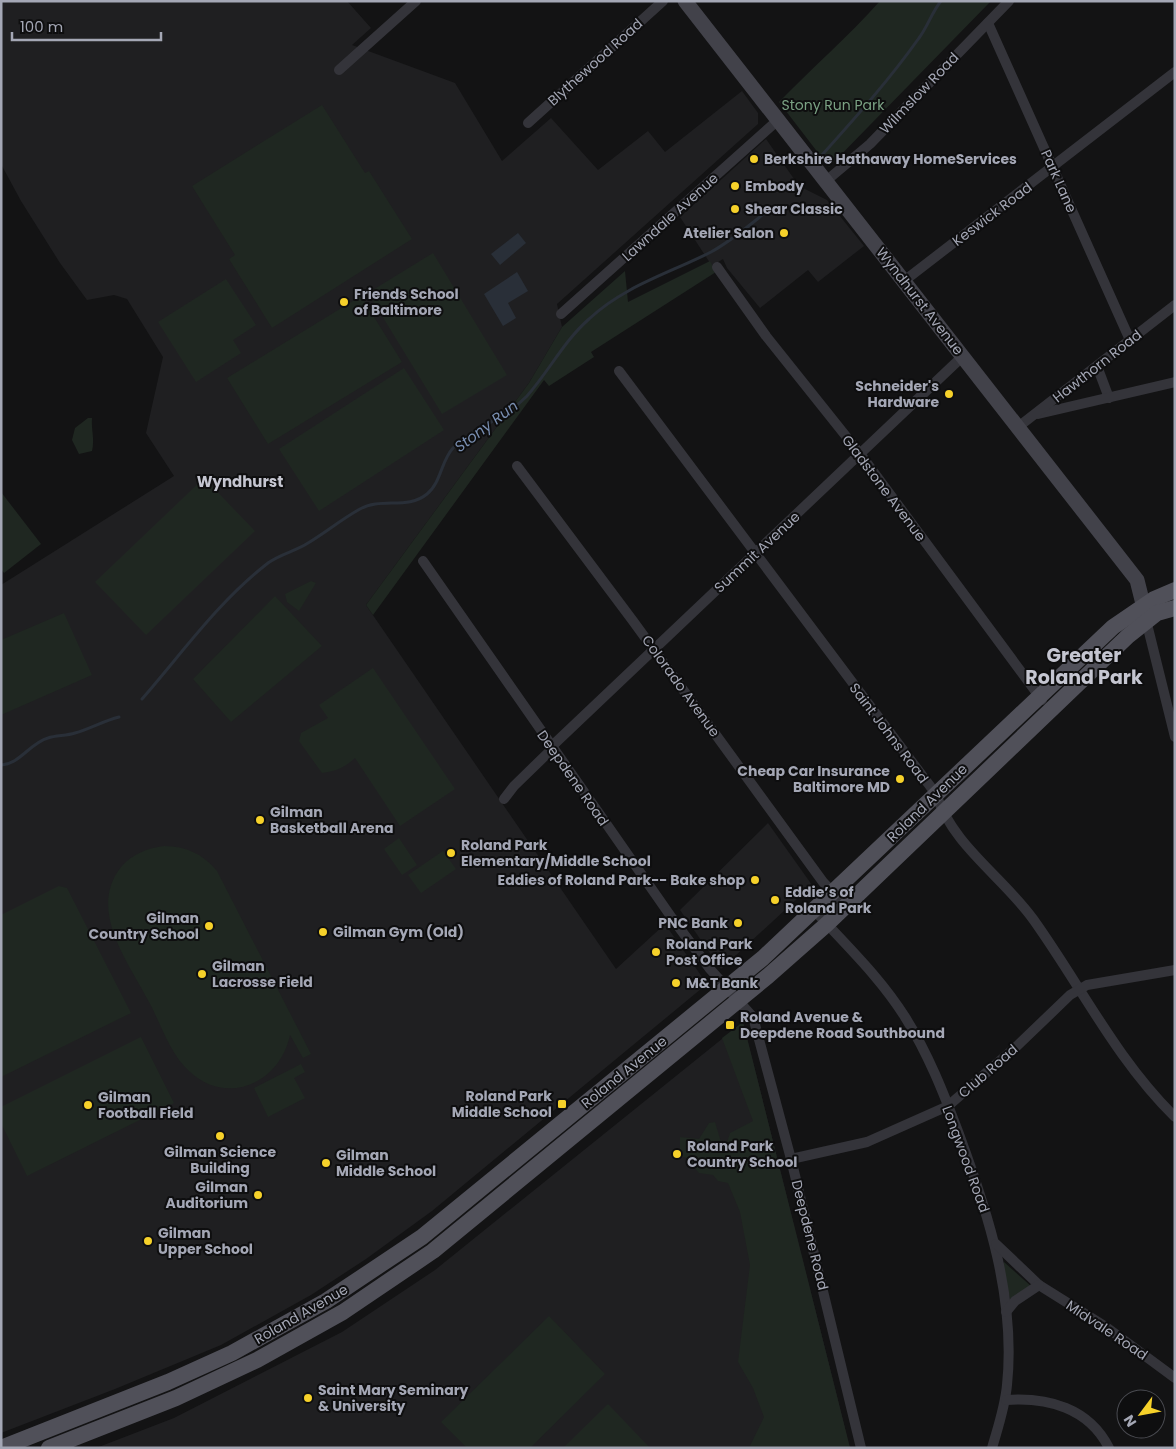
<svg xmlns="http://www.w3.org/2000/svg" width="1176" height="1449" font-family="Poppins,sans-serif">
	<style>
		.built { fill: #1f1f21 }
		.green { fill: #1f2721 }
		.water { fill: #292f38 }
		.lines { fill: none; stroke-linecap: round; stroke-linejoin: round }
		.stream { stroke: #292f38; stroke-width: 3 }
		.street { stroke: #34343a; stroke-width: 10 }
		.secondary { stroke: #42424a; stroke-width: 15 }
		.primary { stroke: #505059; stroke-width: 16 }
		.poi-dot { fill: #f6d12a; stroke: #0e0e0f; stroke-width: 2 }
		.labels { text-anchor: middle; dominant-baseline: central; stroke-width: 4; stroke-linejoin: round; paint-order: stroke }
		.street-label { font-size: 14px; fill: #a4a7b5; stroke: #0e0e0f }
		.park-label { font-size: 14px; fill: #7aa183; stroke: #0e0e0f }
		.poi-label { font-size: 14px; font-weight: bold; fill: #a4a7b5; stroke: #0e0e0f; text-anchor: start }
		.water-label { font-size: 15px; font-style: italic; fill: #7a8fb2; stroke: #0e0e0f }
		.neighbourhood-label { font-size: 15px; font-weight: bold; fill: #c5c6d1; stroke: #0e0e0f }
		.district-label { font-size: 19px; font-weight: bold; fill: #c5c6d1; stroke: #0e0e0f }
	</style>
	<rect width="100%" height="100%" fill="#131314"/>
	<g class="built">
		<polygon points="1,1 347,1 371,28 352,45 455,83 502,161 551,118 598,170 648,131 665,152 742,91 758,113 758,124 557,304 562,327 529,383 366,605 616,969 665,924 707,984 432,1211 366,1259 311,1295 221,1345 115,1389 1,1433 1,585 174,476 146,433 163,357 127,299 114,295 87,300 60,263 21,201 1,164"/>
		<polygon points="766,139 799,186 827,200 864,246 818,282 808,270 760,308 727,268 723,259 712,266 680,217"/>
		<polygon points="768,823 812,885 721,969 680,910"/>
		<polygon points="743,1022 850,1448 96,1448 174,1418 342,1332 435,1270"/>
	</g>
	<g class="green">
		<path d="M880 1H991L829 167 779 102C812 68 848 37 880 1Z"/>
		<polygon points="322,105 365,173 369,171 412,239 272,328 229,259 235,255 192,186"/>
		<polygon points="433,253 507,375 442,414 368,293"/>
		<polygon points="710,261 716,272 591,352 594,357 549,386 544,380 373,615 366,605 529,383 562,327 625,271 628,302"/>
		<polygon points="226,279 256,325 233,340 241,353 196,382 158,322"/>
		<polygon points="361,296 402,362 268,444 227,378"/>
		<polygon points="404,368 444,430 319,511 279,449"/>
		<path d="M88 418H92C91 430 95 439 92 451L79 454 72 440 75 428Z"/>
		<polygon points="204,478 255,531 146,635 95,582"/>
		<polygon points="1,492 41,544 4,573 1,569"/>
		<polygon points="311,581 316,583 299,611 287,602 285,594"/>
		<polygon points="275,596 322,646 231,722 193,679"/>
		<polygon points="64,613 92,675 1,715 1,640"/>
		<path d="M373 668 455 789 400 826 355 758C344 768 337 771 322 773L299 741 301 733 328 718 319 705Z"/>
		<polygon points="399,838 417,865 402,875 384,849"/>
		<path d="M164 846C186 846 203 854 217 871L311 1054 303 1058 290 1035C280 1083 227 1107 189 1071 170 1054 161 1024 149 1002 129 963 87 910 121 867 132 854 148 848 164 846Z"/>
		<polygon points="443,851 456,869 421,893 408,875"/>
		<polygon points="59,886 67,888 131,1013 1,1077 1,915"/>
		<polygon points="743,1022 850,1448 749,1448 764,1417 753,1388 738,1362 750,1265 740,1212 728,1183 718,1181 713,1175 699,1173 685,1157 680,1157 680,1137 699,1139 709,1123 715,1122 724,1152 730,1133 753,1121 722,1038"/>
		<polygon points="141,1037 174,1103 27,1176 1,1123 1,1107"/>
		<polygon points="301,1064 305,1072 294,1078 305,1098 268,1117 254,1088"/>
		<polygon points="1004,1262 1032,1287 1010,1299 1003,1264"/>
		<polygon points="549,1316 605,1374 530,1448 467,1448 441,1422"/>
		<polygon points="608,1404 650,1448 563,1448"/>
	</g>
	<g class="water">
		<polygon points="518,233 526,243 500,265 491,254"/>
		<polygon points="517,272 528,291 508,303 516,318 503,326 484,294"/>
	</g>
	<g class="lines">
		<g class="stream">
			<path d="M822 155C856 117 890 79 919 38 928 26 932 12 941 1"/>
			<path d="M142 699C183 652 218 602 268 563 280 554 296 551 308 543 326 532 342 519 360 509 381 497 408 510 427 494 441 483 441 461 453 448 475 427 506 418 527 396 549 371 564 341 589 319 624 286 670 273 711 252 733 240 752 223 771 208"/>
			<path d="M1 765C20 764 30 743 48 738 56 735 66 736 75 733 90 729 103 721 119 717"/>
		</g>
		<g class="street">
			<polyline points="988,23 1130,340"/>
			<polyline points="339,70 416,1"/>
			<polyline points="528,123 663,1"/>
			<polyline points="826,181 870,144 1009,1"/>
			<polyline points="717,267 766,336 861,455 1042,700"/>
			<polyline points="904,281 1175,72"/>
			<polyline points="561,314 778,120"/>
			<polyline points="1097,366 1109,398"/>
			<path d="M619 371 936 794C953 846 1002 876 1033 919 1081 986 1116 1059 1175 1117"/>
			<polyline points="1038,414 1175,382"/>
			<polyline points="1018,427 1175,305"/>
			<polyline points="517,466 633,621 823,882 845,905"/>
			<polyline points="423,561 672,918 710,969 753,1017 791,1159 861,1448"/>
			<polyline points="1146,620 1175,737"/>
			<polyline points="551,747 963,356"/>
			<polyline points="504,799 514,786 552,749"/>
			<path d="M814 910C845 944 880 977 905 1017 928 1053 944 1094 959 1134 988 1213 1016 1299 1007 1385 1005 1407 998 1427 992 1448"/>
			<polyline points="791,1159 867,1142 948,1106 1017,1046 1070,995 1087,985 1175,970"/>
			<polyline points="996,1244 1039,1285 1106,1327 1175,1378"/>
			<polyline points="1006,1312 1015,1301 1039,1285"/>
			<path d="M1006 1400C1048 1397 1089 1408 1109 1448"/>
		</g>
		<polyline class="secondary" points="685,1 1137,580 1146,616"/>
		<g class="primary">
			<polyline points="1,1448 168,1382 232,1353 326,1301 422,1237 763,958 1113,627 1154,599 1175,590"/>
			<polyline points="49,1448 176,1398 257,1360 343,1312 433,1251 768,976 827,924 1128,636 1157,613 1175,608"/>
		</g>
	</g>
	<g class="poi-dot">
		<circle cx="754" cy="159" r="5"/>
		<circle cx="735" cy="186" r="5"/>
		<circle cx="735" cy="209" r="5"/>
		<circle cx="784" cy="233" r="5"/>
		<circle cx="344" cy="302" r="5"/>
		<circle cx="949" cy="394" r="5"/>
		<circle cx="900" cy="779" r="5"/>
		<circle cx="260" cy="820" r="5"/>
		<circle cx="451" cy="853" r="5"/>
		<circle cx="755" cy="880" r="5"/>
		<circle cx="775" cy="900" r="5"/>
		<circle cx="738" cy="923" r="5"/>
		<circle cx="209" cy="926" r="5"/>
		<circle cx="323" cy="932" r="5"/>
		<circle cx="656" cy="952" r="5"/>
		<circle cx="202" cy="974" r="5"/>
		<circle cx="676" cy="983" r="5"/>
		<rect x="725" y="1020" width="10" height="10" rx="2.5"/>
		<rect x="557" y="1099" width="10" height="10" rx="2.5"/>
		<circle cx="88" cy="1105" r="5"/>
		<circle cx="220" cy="1136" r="5"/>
		<circle cx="677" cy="1154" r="5"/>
		<circle cx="326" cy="1163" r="5"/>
		<circle cx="258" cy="1195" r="5"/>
		<circle cx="148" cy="1241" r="5"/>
		<circle cx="308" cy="1398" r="5"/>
	</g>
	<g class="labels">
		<g class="street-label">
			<text transform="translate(595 62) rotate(-42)">Blythewood Road</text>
			<text transform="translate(919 93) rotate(-46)">Wilmslow Road</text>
			<text transform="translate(1059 181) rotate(66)">Park Lane</text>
			<text transform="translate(992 214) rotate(-37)">Keswick Road</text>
			<text transform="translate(670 217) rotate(-42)">Lawndale Avenue</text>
			<text transform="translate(920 301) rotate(52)">Wyndhurst Avenue</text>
			<text transform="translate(1097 366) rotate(-38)">Hawthorn Road</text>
			<text transform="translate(884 488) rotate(53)">Gladstone Avenue</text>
			<text transform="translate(757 552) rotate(-43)">Summit Avenue</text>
			<text transform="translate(681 686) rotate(54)">Colorado Avenue</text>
			<text transform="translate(889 733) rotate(53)">Saint Johns Road</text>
			<text transform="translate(573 778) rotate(55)">Deepdene Road</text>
			<text transform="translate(927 803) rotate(-44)">Roland Avenue</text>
			<text transform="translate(988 1071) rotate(-41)">Club Road</text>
			<text transform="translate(624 1072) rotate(-39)">Roland Avenue</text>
			<text transform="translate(966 1159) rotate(70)">Longwood Road</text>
			<text transform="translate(810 1235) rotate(76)">Deepdene Road</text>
			<text transform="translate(301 1314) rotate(-30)">Roland Avenue</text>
			<text transform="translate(1107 1330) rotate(34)">Midvale Road</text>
		</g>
		<g class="park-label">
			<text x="833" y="105">Stony Run Park</text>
		</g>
		<g class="poi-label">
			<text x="764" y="159">Berkshire Hathaway HomeServices</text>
			<text x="745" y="186">Embody</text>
			<text x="745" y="209">Shear Classic</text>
			<text x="774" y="233" text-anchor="end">Atelier Salon</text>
			<text x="354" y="294">Friends School<tspan x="354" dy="16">of Baltimore</tspan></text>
			<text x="939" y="386" text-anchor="end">Schneider's<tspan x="939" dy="16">Hardware</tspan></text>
			<text x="890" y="771" text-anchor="end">Cheap Car Insurance<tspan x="890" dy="16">Baltimore MD</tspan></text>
			<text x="270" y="812">Gilman<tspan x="270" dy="16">Basketball Arena</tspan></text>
			<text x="461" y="845">Roland Park<tspan x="461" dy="16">Elementary/Middle School</tspan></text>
			<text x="745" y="880" text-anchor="end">Eddies of Roland Park-- Bake shop</text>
			<text x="785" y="892">Eddie’s of<tspan x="785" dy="16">Roland Park</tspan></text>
			<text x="199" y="918" text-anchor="end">Gilman<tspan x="199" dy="16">Country School</tspan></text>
			<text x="728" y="923" text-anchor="end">PNC Bank</text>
			<text x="333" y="932">Gilman Gym (Old)</text>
			<text x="666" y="944">Roland Park<tspan x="666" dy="16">Post Office</tspan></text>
			<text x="212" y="966">Gilman<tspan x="212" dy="16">Lacrosse Field</tspan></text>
			<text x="686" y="983">M&amp;T Bank</text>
			<text x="740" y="1017">Roland Avenue &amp;<tspan x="740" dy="16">Deepdene Road Southbound</tspan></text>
			<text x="552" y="1096" text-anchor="end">Roland Park<tspan x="552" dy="16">Middle School</tspan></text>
			<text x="98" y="1097">Gilman<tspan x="98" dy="16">Football Field</tspan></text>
			<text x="687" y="1146">Roland Park<tspan x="687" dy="16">Country School</tspan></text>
			<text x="220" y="1152" text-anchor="middle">Gilman Science<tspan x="220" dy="16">Building</tspan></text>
			<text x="336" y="1155">Gilman<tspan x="336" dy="16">Middle School</tspan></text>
			<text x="248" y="1187" text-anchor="end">Gilman<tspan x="248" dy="16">Auditorium</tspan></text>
			<text x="158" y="1233">Gilman<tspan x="158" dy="16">Upper School</tspan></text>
			<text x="318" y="1390">Saint Mary Seminary<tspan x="318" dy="16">&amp; University</tspan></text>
		</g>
		<g class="water-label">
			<text transform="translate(486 426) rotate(-37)">Stony Run</text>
		</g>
		<g class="neighbourhood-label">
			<text x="240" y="481">Wyndhurst</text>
		</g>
		<g class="district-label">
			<text x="1084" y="655">Greater<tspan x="1084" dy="22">Roland Park</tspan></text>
		</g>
	</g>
	<rect width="1176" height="1449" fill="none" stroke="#a4a7b5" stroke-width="5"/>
	<g transform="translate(1141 1414) rotate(238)"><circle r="24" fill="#0e0e0f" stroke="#4a4b51"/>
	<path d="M0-4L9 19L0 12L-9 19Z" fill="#f6d12a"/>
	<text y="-8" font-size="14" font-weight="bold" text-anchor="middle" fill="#a4a7b5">N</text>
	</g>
	<path d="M12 32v8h149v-8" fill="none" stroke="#a4a7b5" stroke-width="2.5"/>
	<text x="20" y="32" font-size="15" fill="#a4a7b5" stroke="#0e0e0f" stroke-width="4" paint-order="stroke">100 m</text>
</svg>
